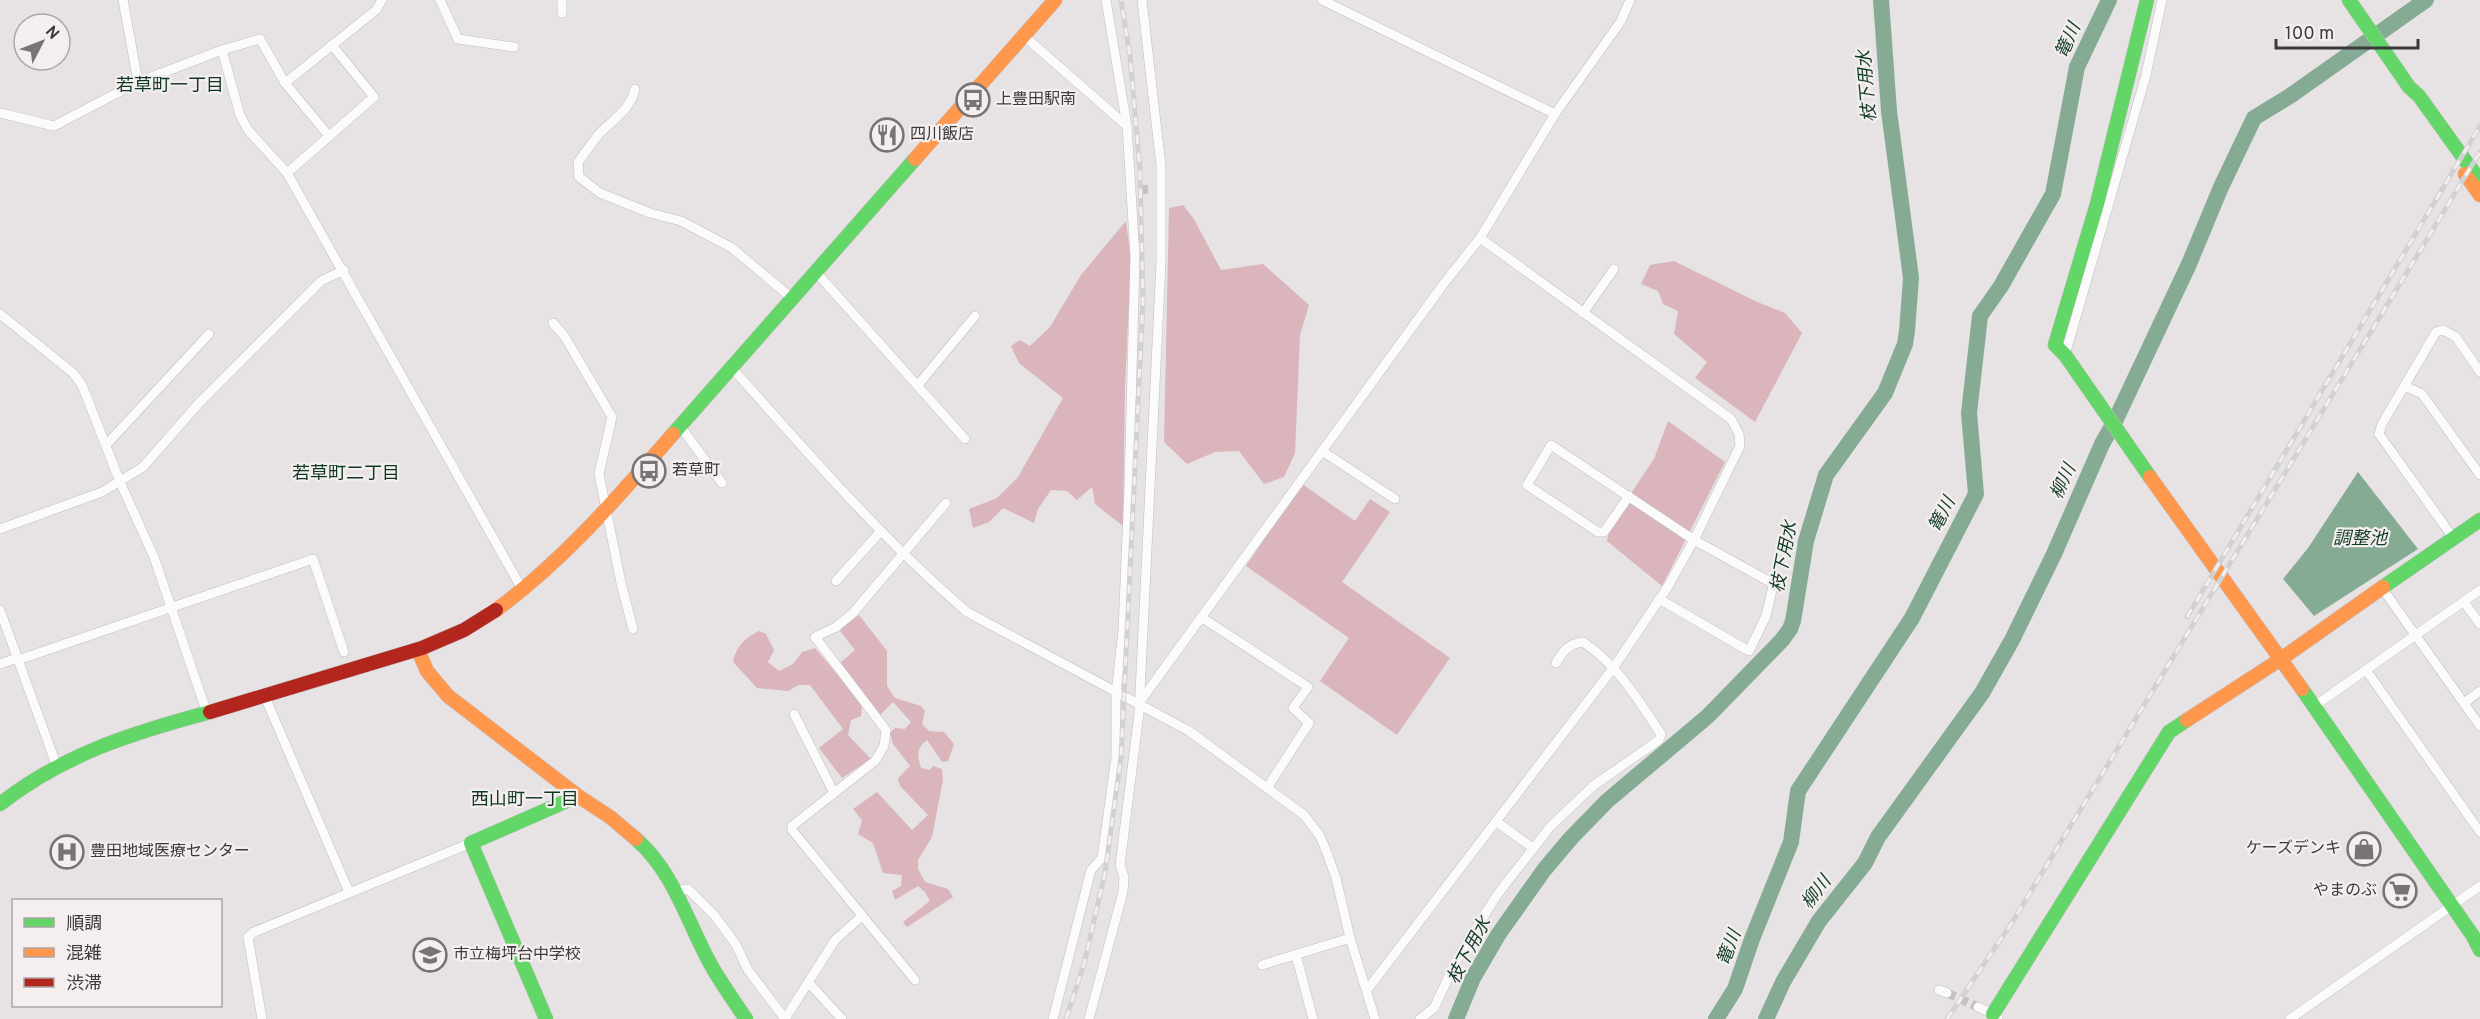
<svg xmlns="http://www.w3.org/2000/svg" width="2480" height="1019" font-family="Overpass,'Noto Sans JP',sans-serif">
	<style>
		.forest { fill: #dab5bc }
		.water { fill: #86ab95 }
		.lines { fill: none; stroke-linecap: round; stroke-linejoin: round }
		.river { stroke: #86ab95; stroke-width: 16 }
		.street-tunnel { stroke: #c5c0c1; stroke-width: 9; stroke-dasharray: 9 4.5; stroke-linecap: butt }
		.street-casing { stroke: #c2bebf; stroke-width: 10 }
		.fast-casing { stroke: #c2bebf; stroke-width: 15 }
		.slow-casing { stroke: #c2bebf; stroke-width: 15 }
		.jam-casing { stroke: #c2bebf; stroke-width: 15 }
		.street { stroke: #fbfbfb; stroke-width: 9 }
		.fast { stroke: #63d668; stroke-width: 14 }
		.slow { stroke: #ff974d; stroke-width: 14 }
		.jam { stroke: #b3261e; stroke-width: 14 }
		.rail-casing { stroke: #d2d1d1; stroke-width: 5 }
		.rail { stroke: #f5eeef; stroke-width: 3; stroke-dasharray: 9; stroke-linecap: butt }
		.labels { text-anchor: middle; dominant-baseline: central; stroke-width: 4.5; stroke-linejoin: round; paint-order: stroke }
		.poi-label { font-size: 16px; fill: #3c393a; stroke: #f5eeef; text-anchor: start }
		.water-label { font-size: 18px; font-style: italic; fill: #0f3d26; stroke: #f5eeef }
		.neighbourhood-label { font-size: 18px; fill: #0d3823; stroke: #f5eeef }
	</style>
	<rect width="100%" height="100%" fill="#e7e2e3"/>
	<g class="forest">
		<polygon points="1183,205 1194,219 1221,270 1263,264 1309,305 1300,335 1295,453 1284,477 1264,484 1239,451 1215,452 1187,464 1164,442 1169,208"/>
		<polygon points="1126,221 1131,261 1125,386 1123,526 1095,504 1092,487 1077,500 1067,491 1051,490 1038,509 1034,523 1003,508 989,522 973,528 969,509 997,498 1018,477 1063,398 1019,363 1011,346 1020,340 1030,346 1050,327 1081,275"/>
		<polygon points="1674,261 1755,301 1785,313 1802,333 1755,422 1695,378 1707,362 1674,334 1678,311 1663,304 1658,291 1641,284 1650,265"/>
		<polygon points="1668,421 1725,462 1662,586 1607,541 1610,525 1654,459"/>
		<polygon points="1302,484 1355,521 1370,499 1390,512 1342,582 1450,658 1397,735 1320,681 1349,638 1246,566"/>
		<path d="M859 615 887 651V686L895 698 921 706 925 711 922 724 929 731 944 732 954 744 948 761 942 762 927 740C916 749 917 755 921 768L930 770 933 766 942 769 943 780 932 837 918 860V869L925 882 948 889 953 897 907 927 903 922 930 901 925 892 918 886 895 900 892 891 901 886 902 875 883 873 873 843 858 834 862 820 853 809 877 792 912 830 928 815 900 786 898 778 910 766 893 744 890 733 895 728 905 729 911 722 893 702 880 715 839 664 855 650 840 631 842 626Z"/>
		<path d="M759 631 766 634 774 650 768 662 779 671 793 664 802 652 815 648 862 704 861 716 851 720 848 735 871 759 842 778 819 748 843 729 810 685H799L788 691 757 688 733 662C736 646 745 638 759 631Z"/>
	</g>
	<polygon class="water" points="2358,472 2418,549 2314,616 2283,579 2308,548"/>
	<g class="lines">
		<g class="river">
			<polyline points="1456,1019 1473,978 1498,935 1544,870 1571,838 1607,801 1708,716 1782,640 1790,629 1793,621 1806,541 1826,475 1885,393 1905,344 1907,331 1911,278 1889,111 1881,0"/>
			<polyline points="1716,1019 1735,989 1752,939 1791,842 1798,791 1912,618 1976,494 1969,413 1980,316 2001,286 2053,194 2077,67 2109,0"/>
			<polyline points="1766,1019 1783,982 1819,921 1865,863 1878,837 1982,693 2012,640 2054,554 2102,444 2115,421 2189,264 2221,187 2254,118 2290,96 2426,0"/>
		</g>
		<g class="street-tunnel">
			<polyline points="1139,190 1151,189"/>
			<polyline points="1947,993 1978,1007"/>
		</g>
		<defs>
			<g id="street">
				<polyline points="123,0 138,82"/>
				<polyline points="440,0 458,39 514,47"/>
				<polyline points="562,0 562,13"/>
				<polyline points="1322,0 1555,114"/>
				<polyline points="1024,36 1127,126"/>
				<polyline points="222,50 240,115 248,130 287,173 522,589"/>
				<polyline points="285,83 329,136"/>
				<path d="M635 89C630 111 613 119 599 134 592 143 585 153 578 162L579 177 600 193 650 213 681 221 732 248 793 299"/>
				<polyline points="0,113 54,126 138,82 222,50 260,39 285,83 376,10 382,0"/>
				<polyline points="287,173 374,97 332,45"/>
				<polyline points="816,272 965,439"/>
				<polyline points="1583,313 1614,269"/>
				<polyline points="0,314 73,373 82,385 120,482 154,557 207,713"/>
				<polyline points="553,323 565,337 612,417 599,474 621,583 633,629"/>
				<polyline points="2065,355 2146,75 2162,0"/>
				<path d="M732 368C807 452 881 538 967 612L1189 731 1304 815 1320 836 1327 853 1336 878 1350 938 1375 1019"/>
				<polyline points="918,385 975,316"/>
				<polyline points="2405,386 2422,394 2480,475"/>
				<polyline points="680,426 722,483"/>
				<polyline points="106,445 209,334"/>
				<polyline points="1322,451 1395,499"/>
				<polyline points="1629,496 1604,532 1598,532 1527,485 1551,445 1694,540 1772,583 1773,586 1766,616 1749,651 1659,599"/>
				<polyline points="0,529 102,492 143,467 199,403 321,281 344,270"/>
				<polyline points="2452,539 2449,532 2379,434 2382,424 2436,332 2443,330 2456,337 2480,372"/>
				<polyline points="836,581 881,531"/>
				<polyline points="2382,588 2480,726"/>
				<polyline points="2464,602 2480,624"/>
				<polyline points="0,610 56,764"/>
				<polyline points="1201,617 1308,687 1293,708 1309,723 1267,788"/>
				<polyline points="18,660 313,559 344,652"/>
				<polyline points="0,664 17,658"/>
				<polyline points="2366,670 2480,832"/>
				<polyline points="265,697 349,892"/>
				<polyline points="1139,703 1445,282 1480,238 1555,114 1621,21 1630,0"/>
				<polyline points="2464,703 2480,691"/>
				<polyline points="2313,707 2480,590"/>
				<polyline points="794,714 834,793"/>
				<polyline points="1497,822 1533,848"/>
				<polyline points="676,891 688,889 714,915 735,943 748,970 785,1019"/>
				<polyline points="1296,955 1313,1019"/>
				<polyline points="1262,965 1350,938"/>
				<polyline points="915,980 792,830 792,826 875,761 884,746 886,730 815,637 836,627 853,613 946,503"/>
				<polyline points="808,982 842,1019"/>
				<polyline points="1367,990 1614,667 1667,588 1694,540 1740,446 1739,434 1731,419 1480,238"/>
				<polyline points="1939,990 1947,993"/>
				<polyline points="1978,1007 1993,1014 1998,1019"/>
				<polyline points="262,1019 248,937 254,932 471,843"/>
				<polyline points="785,1019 835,940 862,916"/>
				<polyline points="1053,1019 1091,870 1102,858 1116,757 1116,694 1123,630 1129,488 1135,256 1127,126 1106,0"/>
				<polyline points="1089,1019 1123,892 1124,877 1120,865 1139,713 1161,262 1161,166 1142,0"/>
				<path d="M1420 1019 1434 1008 1457 959 1497 895 1550 827 1593 786 1659 740 1661 734C1638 700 1618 665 1583 642 1568 644 1563 651 1556 663"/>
				<polyline points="2290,1019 2480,886"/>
			</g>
			<g id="fast">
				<polyline points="2147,0 2097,204 2055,345 2065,355 2150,477"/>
				<polyline points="2349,0 2409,87 2419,96 2480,181"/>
				<polyline points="673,434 915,159"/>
				<polyline points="2383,587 2480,520"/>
				<polyline points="2302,689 2473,936 2480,950"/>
				<path d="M0 804C64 754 132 733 210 712"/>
				<path d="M636 839C674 872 687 922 711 965 721 983 734 1001 746 1019"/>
				<polyline points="1993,1014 2169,732 2187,720"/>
				<polyline points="546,1019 471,843 578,796"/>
			</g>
			<g id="slow">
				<polyline points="915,159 1055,0"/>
				<polyline points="2465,174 2480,195"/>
				<polyline points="2150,477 2302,689"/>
				<path d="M496 610C564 560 618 497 673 434"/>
				<polyline points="418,650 427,671 448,696 578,796 610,817 636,839"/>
				<polyline points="2187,720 2281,659 2383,587"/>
			</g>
			<polyline id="jam" points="210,712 422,648 464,630 496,610"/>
		</defs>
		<use href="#street" class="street-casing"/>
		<use href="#fast" class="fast-casing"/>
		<use href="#slow" class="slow-casing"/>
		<use href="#jam" class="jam-casing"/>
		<use href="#street" class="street"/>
		<use href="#fast" class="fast"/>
		<use href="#slow" class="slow"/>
		<use href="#jam" class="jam"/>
		<defs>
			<g id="rail">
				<polyline points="2187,617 2480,126"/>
				<polyline points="1066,1019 1084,964 1105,873 1121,757 1143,301 1140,171 1130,56 1121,0"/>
				<polyline points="1947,1019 2011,924 2480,152"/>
			</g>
		</defs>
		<use href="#rail" class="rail-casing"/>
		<use href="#rail" class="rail"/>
	</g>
	<defs>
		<symbol id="bus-ring" viewBox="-11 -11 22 22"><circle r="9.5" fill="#f5eeef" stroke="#787475" stroke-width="1.5"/><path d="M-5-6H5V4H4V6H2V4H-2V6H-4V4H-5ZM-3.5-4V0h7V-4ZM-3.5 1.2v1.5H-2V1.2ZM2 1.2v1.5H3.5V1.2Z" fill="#787475"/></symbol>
		<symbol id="restaurant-ring" viewBox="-11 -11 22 22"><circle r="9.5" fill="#f5eeef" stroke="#787475" stroke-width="1.5"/><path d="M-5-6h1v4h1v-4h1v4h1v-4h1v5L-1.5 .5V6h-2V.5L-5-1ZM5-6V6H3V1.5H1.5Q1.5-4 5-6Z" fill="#787475"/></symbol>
		<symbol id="shop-ring" viewBox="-11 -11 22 22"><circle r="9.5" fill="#f5eeef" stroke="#787475" stroke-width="1.5"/><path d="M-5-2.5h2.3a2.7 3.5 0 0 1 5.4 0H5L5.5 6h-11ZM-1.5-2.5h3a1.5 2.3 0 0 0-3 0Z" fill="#787475"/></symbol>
		<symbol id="hospital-ring" viewBox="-11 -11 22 22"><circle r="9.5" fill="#f5eeef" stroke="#787475" stroke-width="1.5"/><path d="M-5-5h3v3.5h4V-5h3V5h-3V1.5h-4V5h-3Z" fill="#787475"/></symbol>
		<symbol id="supermarket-ring" viewBox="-11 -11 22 22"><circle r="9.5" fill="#f5eeef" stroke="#787475" stroke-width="1.5"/><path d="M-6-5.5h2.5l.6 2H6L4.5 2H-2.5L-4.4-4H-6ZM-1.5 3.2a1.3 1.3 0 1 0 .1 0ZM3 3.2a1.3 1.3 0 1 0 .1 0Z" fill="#787475"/></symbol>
		<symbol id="school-ring" viewBox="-11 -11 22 22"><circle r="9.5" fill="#f5eeef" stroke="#787475" stroke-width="1.5"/><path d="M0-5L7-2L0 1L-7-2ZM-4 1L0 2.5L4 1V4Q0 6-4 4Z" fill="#787475"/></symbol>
	</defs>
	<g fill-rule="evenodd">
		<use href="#bus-ring" x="954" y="81" width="38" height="38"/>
		<use href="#restaurant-ring" x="868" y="116" width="38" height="38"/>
		<use href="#bus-ring" x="630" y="452" width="38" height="38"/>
		<use href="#shop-ring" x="2345" y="830" width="38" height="38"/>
		<use href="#hospital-ring" x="48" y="833" width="38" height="38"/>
		<use href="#supermarket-ring" x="2381" y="872" width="38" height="38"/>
		<use href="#school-ring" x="411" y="936" width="38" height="38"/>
	</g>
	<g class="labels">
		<g class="poi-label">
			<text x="996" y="100">上豊田駅南</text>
			<text x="910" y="135">四川飯店</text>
			<text x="672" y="471">若草町</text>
			<text x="2341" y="849" text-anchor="end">ケーズデンキ</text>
			<text x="90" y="852">豊田地域医療センター</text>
			<text x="2377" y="891" text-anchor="end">やまのぶ</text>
			<text x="453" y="955">市立梅坪台中学校</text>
		</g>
		<g class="water-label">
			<text transform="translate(2069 41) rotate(-66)">篭川</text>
			<text transform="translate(1868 86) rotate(-95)">枝下用水</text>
			<text transform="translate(2064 482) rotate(-65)">柳川</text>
			<text transform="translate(1943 515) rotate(-63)">篭川</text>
			<text x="2360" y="539">調整池</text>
			<text transform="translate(1785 557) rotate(-79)">枝下用水</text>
			<text transform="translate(1817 893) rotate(-53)">柳川</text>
			<text transform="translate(1730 948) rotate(-69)">篭川</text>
			<text transform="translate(1470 951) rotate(-62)">枝下用水</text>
		</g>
		<g class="neighbourhood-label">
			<text x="170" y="86">若草町一丁目</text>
			<text x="346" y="474">若草町二丁目</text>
			<text x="525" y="800">西山町一丁目</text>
		</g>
	</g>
	<rect x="12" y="899" width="210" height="108" fill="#f5eeef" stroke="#aba6a7" stroke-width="1.5"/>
	<rect x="24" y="918" width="30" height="9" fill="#63d668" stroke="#aba6a7" stroke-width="1.5"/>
	<text x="66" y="929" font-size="18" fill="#3c393a">順調</text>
	<rect x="24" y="948" width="30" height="9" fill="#ff974d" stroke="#aba6a7" stroke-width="1.5"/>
	<text x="66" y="959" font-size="18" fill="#3c393a">混雑</text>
	<rect x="24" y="978" width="30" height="9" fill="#b3261e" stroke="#aba6a7" stroke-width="1.5"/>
	<text x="66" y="989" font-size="18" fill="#3c393a">渋滞</text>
	<g transform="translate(42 42) rotate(48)"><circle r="28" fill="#f5eeef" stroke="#aba6a7" stroke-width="1.5"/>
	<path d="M0-4.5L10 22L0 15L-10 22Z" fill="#787475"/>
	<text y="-9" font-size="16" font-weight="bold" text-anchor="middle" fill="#3c393a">N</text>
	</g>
	<path d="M2276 39v9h142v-9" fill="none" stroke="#3c393a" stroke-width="3"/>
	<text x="2285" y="39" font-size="18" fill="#3c393a" stroke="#f5eeef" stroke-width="4.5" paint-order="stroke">100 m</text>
</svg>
